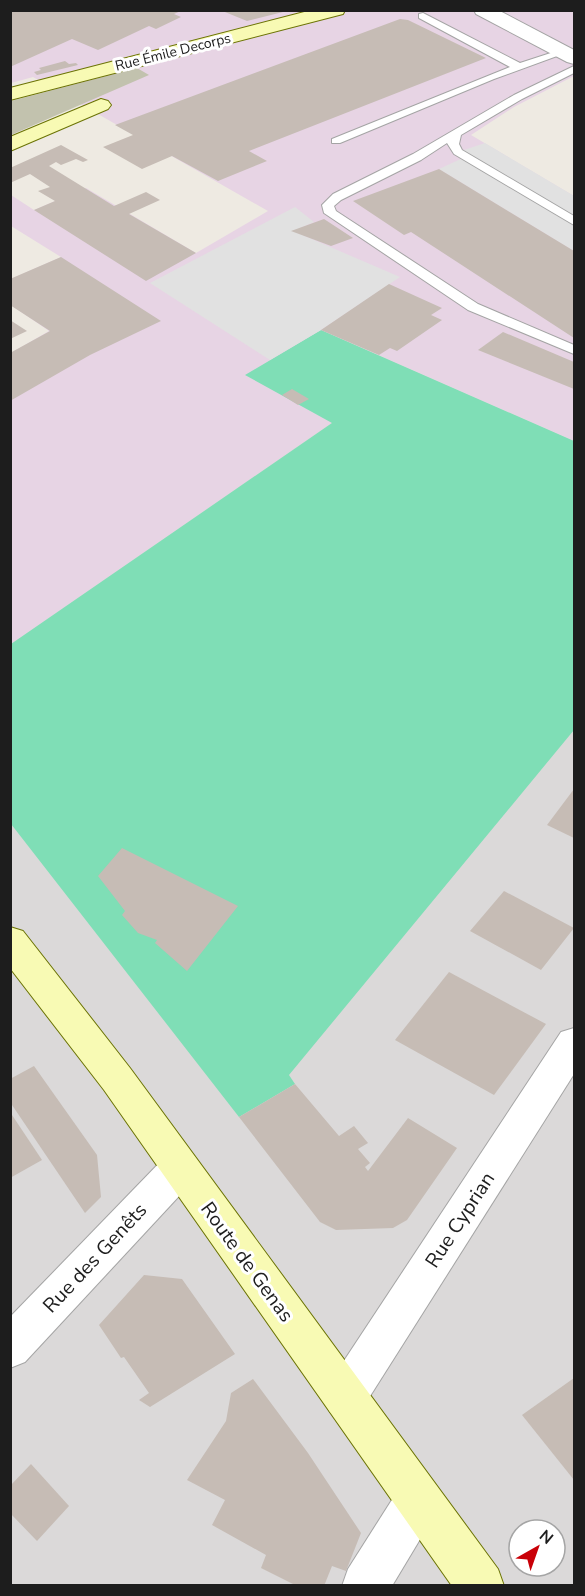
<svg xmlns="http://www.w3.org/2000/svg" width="585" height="1596" font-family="'Nunito Sans',sans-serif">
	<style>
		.residential { fill: #dbd9d9; fill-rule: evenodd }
		.industrial { fill: #e7d4e4 }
		.construction { fill: #c2c2ae }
		.pitch { fill: #7fdeb6 }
		.parking { fill: #e1e1e1 }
		.building { fill: #c6bcb5 }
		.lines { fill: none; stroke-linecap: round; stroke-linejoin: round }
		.lane-casing { stroke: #a4a4a4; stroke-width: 2 }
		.street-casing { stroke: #a4a4a4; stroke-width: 2 }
		.secondary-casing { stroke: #6b7304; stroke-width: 2 }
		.lane { fill: #fff; fill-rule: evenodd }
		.street { fill: #fff; fill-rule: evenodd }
		.secondary { fill: #f8fab4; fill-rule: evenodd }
		.labels { text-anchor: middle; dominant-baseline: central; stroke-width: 6; stroke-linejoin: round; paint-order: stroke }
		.far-street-label { font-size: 14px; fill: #1d1d1d; stroke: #fff }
		.near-street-label { font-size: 20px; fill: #1d1d1d; stroke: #fff }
	</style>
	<rect width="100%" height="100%" fill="#eeeae2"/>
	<path class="residential" d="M321 330 574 441V1585H11L10 639ZM519 1530H555V1566H519Z"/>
	<polygon class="industrial" points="11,11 574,11 574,76 514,107 471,135 574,196 574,441 321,330 333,422 11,644 11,353 49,331 11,305 11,279 61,257 11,226 11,195 34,210 86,188 196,253 268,211 33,77 11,83"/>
	<polygon class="construction" points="137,68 149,75 11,135 11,101"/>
	<polygon class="pitch" points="321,330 574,441 574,730 289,1075 295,1084 239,1117 11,824 11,644 332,423 245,375"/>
	<g class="parking">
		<polygon points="485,143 574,196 574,251 439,169 465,157 458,152"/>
		<polygon points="295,207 314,222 293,231 400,277 321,330 270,360 150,283"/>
	</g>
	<g class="building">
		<polygon points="10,10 183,10 174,14 181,17 156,29 149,26 98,50 72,39 10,67"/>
		<polygon points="220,10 286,10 287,11 247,21"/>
		<polygon points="400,19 408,20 486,58 249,151 267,161 218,181 172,156 142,169 103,147 133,135 115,125"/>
		<polygon points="65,61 69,64 76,63 78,65 37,75 34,72 41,70 39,68"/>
		<polygon points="61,145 88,160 83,162 76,159 61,165 56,162 49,166 114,206 146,192 160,200 129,214 196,253 146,281 34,210 55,201 38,191 50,187 30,174 10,183 10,168"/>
		<polygon points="439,169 574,251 574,338 411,232 404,235 353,201"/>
		<polygon points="324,219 353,238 331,246 291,231"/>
		<polygon points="61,257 161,321 90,355 10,401 10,353 50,331 10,305 10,279"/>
		<polygon points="389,284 442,308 431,315 442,320 397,351 390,348 379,355 321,330"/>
		<polygon points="10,320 27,331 10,339"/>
		<polygon points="503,332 574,362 574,389 478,350"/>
		<polygon points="292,389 309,399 298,405 282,395"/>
		<polygon points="574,789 574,838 547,825"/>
		<polygon points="122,848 238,906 187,971 155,943 157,940 138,933 122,915 125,911 98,876"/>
		<polygon points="504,891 574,928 541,970 470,931"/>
		<polygon points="449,972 546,1024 494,1095 395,1040"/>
		<polygon points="34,1066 97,1155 101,1197 85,1213 10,1102 10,1079"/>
		<polygon points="295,1084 339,1136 354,1126 368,1143 358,1149 370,1163 365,1167 368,1171 408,1118 457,1148 407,1220 393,1228 336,1230 320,1222 239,1117"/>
		<polygon points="10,1112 42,1160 10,1178"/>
		<polygon points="144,1275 182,1279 235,1354 150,1407 139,1400 149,1393 124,1357 121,1358 99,1325"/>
		<polygon points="574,1378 574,1480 522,1415"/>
		<polygon points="253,1379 308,1453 361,1533 346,1571 332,1566 324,1586 297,1586 261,1568 266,1555 212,1525 225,1500 187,1480 226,1421 231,1393"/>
		<polygon points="31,1464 69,1506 37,1541 10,1513 10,1486"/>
	</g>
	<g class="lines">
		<defs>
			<g id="lane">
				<polygon points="423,13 520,63 563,49 568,52 494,79 340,143 332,143 332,139 510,67 419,18 419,14"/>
				<polygon points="574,66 574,73 522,99 461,135 459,144 462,150 574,216 574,225 454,154 447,143 421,160 341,200 334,206 336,211 478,304 574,345 574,354 468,310 324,213 322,205 333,194 413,154 514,95"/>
			</g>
			<g id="street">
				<polygon points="474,10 498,10 574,50 574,64 567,62 476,14"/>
				<polygon points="574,1028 574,1074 360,1412 345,1418 330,1412 323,1397 330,1382 561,1032"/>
				<polygon points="180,1151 194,1156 200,1168 194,1180 25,1362 10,1368 10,1317 166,1156"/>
				<polygon points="418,1477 434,1484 441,1500 434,1516 392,1586 342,1586 348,1569 402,1484"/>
			</g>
			<g id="secondary">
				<polygon points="312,10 345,10 343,14 10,100 10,88"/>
				<polygon points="101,99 108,101 111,105 108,109 10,151 10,137"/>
				<polygon points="10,927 23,931 130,1068 498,1569 504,1586 452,1586 104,1090 10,968"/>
			</g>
		</defs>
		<use href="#lane" class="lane-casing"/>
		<use href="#street" class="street-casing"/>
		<use href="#secondary" class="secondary-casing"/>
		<use href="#lane" class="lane"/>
		<use href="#street" class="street"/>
		<use href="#secondary" class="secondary"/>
	</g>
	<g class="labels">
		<g class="far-street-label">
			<text transform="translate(173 52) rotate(-14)">Rue Émile Decorps</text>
		</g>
		<g class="near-street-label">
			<text transform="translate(460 1220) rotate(-57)">Rue Cyprian</text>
			<text transform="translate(95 1258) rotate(-47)">Rue des Genêts</text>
			<text transform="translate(247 1262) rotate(54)">Route de Genas</text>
		</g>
	</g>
	<rect width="585" height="1596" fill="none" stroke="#1d1d1d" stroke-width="24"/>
	<g transform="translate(537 1548) rotate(40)"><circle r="28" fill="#ffffff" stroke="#a5a5a5" stroke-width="1.5"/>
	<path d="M0-4.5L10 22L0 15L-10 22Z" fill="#c90007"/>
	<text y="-9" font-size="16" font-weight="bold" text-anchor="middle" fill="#1d1d1d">N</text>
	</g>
</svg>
